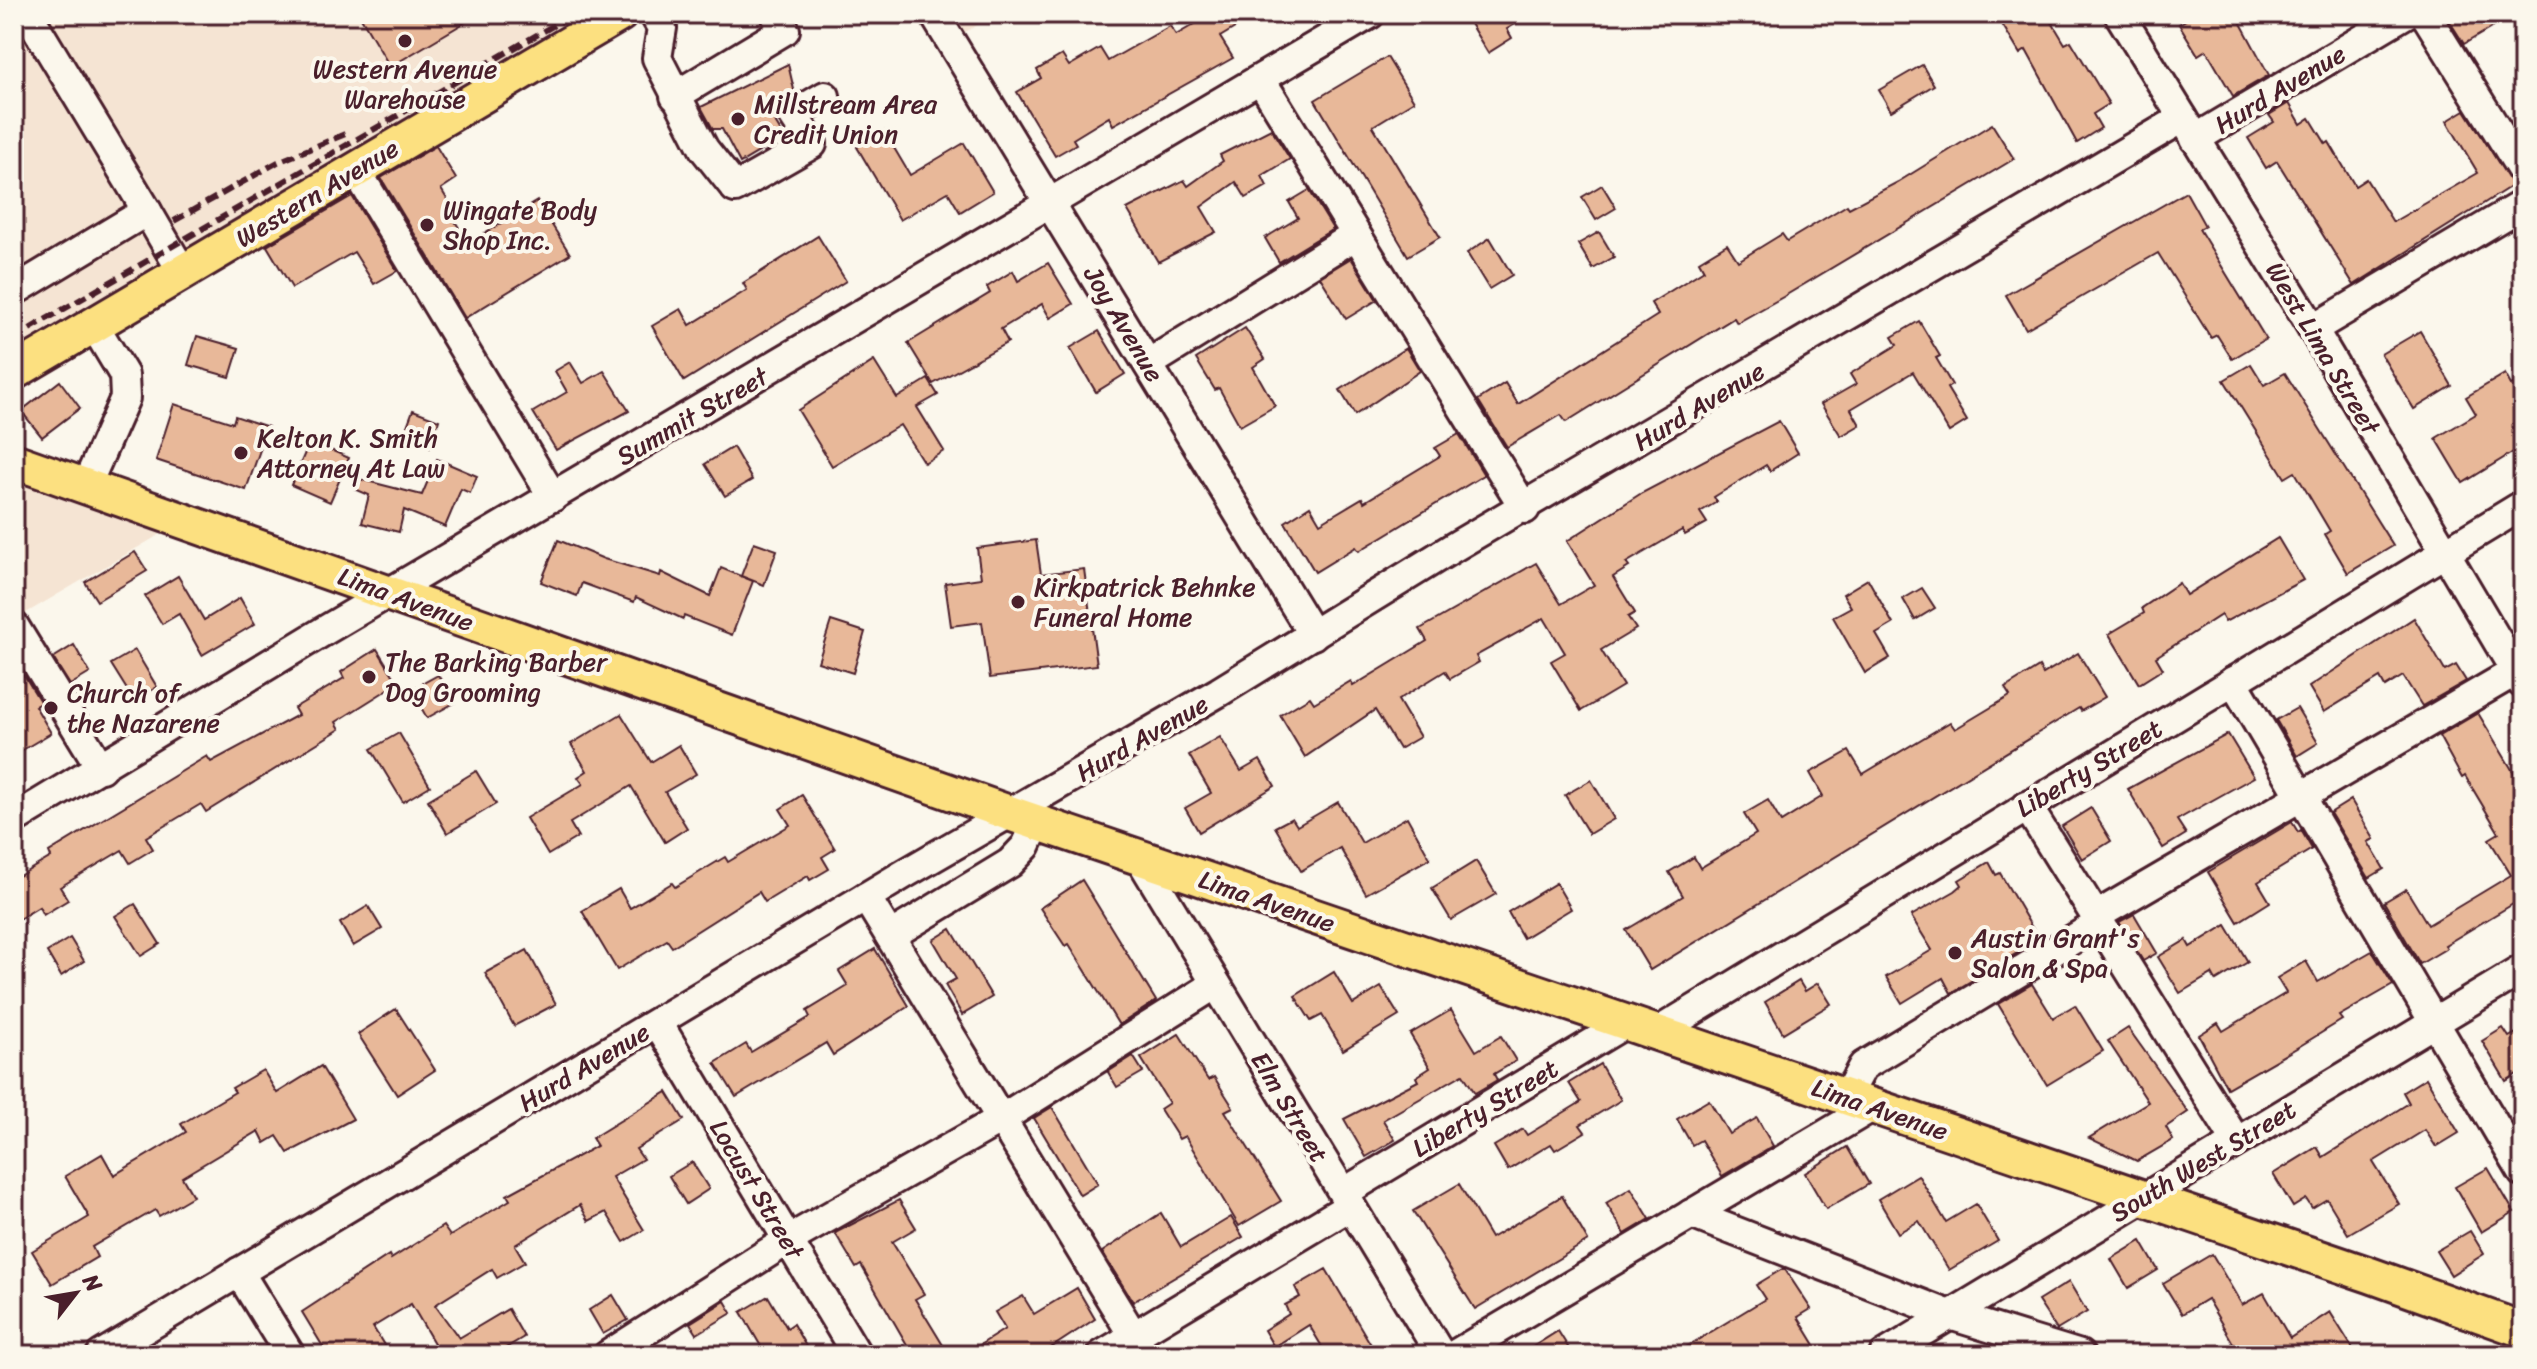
<svg xmlns="http://www.w3.org/2000/svg" width="2537" height="1369" font-family="Sriracha,sans-serif">
	<style>
		.built { fill: #f5e4d3 }
		.building { fill: #e8b899; stroke: #4a1f2b; stroke-width: 2 }
		.lines { fill: none; stroke-linecap: round; stroke-linejoin: round }
		.minor-casing { stroke: #4a1f2b; stroke-width: 34 }
		.major-casing { stroke: #4a1f2b; stroke-width: 40 }
		.minor { stroke: #fbf7ec; stroke-width: 28 }
		.major { stroke: #fce080; stroke-width: 34 }
		.rail { stroke: #4a1f2b; stroke-width: 6; stroke-dasharray: 12 6; stroke-linecap: butt }
		.poi-dot { fill: #4a1f2b; stroke: #fbf7ec; stroke-width: 3 }
		.labels { text-anchor: middle; dominant-baseline: central; stroke-width: 8; stroke-linejoin: round; paint-order: stroke }
		.poi-label { font-size: 26px; fill: #4a1f2b; stroke: #fbf7ec; text-anchor: start }
		.street-label { font-size: 26px; fill: #4a1f2b; stroke: #fbf7ec }
	</style>
	<rect width="100%" height="100%" fill="#fbf7ec"/>
	<filter id="ink" filterUnits="userSpaceOnUse"><feTurbulence type="fractalNoise" baseFrequency=".0125" numOctaves="2"/><feDisplacementMap in="SourceGraphic" scale="16" xChannelSelector="R" yChannelSelector="G"/><feConvolveMatrix kernelMatrix="1 2 1 2 8 2 1 2 1" color-interpolation-filters="sRGB"/></filter>
	<g filter="url(#ink)">
		<g class="built">
			<polygon points="14,14 620,14 14,372"/>
			<polygon points="934,14 996,14 950,41"/>
			<polygon points="14,461 183,521 14,620"/>
		</g>
		<g class="building">
			<polygon points="359,14 479,14 390,67"/>
			<polygon points="1212,14 1258,14 1220,37 1233,58 1113,125 1109,117 1073,139 1076,144 1055,156 1017,92 1041,78 1037,70 1062,55 1069,66 1100,48 1108,61 1170,26 1176,35"/>
			<polygon points="1464,14 1532,14 1507,29 1512,38 1488,53"/>
			<polygon points="1996,14 2047,14 2065,44 2071,41 2109,104 2093,114 2101,128 2077,143 2026,50 2020,54"/>
			<polygon points="2196,14 2236,14 2269,75 2233,96 2206,50 2198,55 2179,24"/>
			<polygon points="2445,14 2515,14 2464,44"/>
			<polygon points="1387,57 1414,101 1373,126 1440,237 1408,256 1315,100"/>
			<polygon points="788,64 795,94 766,107 784,137 740,163 722,129 713,129 701,107"/>
			<polygon points="1922,65 1934,85 1891,111 1879,90"/>
			<polygon points="2289,103 2301,124 2310,118 2326,144 2329,142 2355,186 2366,179 2393,222 2478,173 2447,121 2465,110 2513,185 2354,285 2277,161 2266,168 2248,138 2274,122 2269,115"/>
			<polygon points="1992,124 2014,159 1783,297 1737,323 1734,318 1566,422 1561,415 1507,447 1478,400 1505,383 1518,404 1658,315 1651,303 1704,270 1699,261 1727,244 1738,261 1782,234 1787,241 1847,205 1849,208 1898,182"/>
			<polygon points="1271,129 1290,159 1262,176 1267,186 1246,198 1236,182 1201,207 1216,232 1158,262 1127,209 1184,180 1188,186 1223,161 1220,155"/>
			<polygon points="884,131 910,175 964,143 993,192 960,212 948,192 900,220 857,147"/>
			<polygon points="436,146 456,179 441,189 450,204 446,206 468,243 537,201 570,254 465,318 381,178"/>
			<polygon points="1602,185 1616,208 1596,220 1582,197"/>
			<polygon points="1309,190 1333,229 1279,262 1265,238 1298,218 1289,202"/>
			<polygon points="2186,192 2205,226 2199,229 2266,339 2232,359 2217,335 2211,338 2158,253 2026,329 2006,295"/>
			<polygon points="352,196 397,271 374,284 354,252 292,288 267,246"/>
			<polygon points="1599,232 1614,257 1593,269 1578,244"/>
			<polygon points="818,236 846,281 684,381 652,326 681,309 690,325 747,290 743,283"/>
			<polygon points="1490,238 1512,275 1489,289 1467,253"/>
			<polygon points="1351,258 1377,300 1346,319 1320,277"/>
			<polygon points="1048,263 1073,304 1050,318 1042,304 1001,329 1008,342 933,384 908,343 990,293 987,287 1013,271 1018,281"/>
			<polygon points="1919,321 1940,356 1936,358 1952,385 1947,388 1967,421 1949,432 1913,372 1851,409 1860,425 1841,436 1821,404 1856,384 1850,374 1897,345 1892,337"/>
			<polygon points="1245,328 1265,359 1253,367 1275,406 1240,426 1219,388 1215,390 1196,359"/>
			<polygon points="1099,331 1125,374 1096,392 1070,348"/>
			<polygon points="2420,331 2452,386 2414,409 2381,354"/>
			<polygon points="197,336 239,348 230,377 188,365"/>
			<polygon points="1406,348 1420,371 1355,415 1340,390"/>
			<polygon points="874,361 897,398 928,379 938,395 917,407 944,451 924,463 900,425 832,466 798,410"/>
			<polygon points="570,362 583,383 604,371 629,411 556,450 533,412 567,392 555,371"/>
			<polygon points="2251,364 2264,385 2285,373 2393,546 2348,573 2325,534 2330,531 2295,472 2285,478 2224,380"/>
			<polygon points="2505,374 2511,385 2523,378 2523,446 2463,483 2436,438 2476,414 2466,397"/>
			<polygon points="60,381 80,408 42,437 21,411"/>
			<polygon points="174,404 233,423 235,416 268,427 246,490 156,460"/>
			<polygon points="413,410 439,420 430,447 403,437"/>
			<polygon points="1779,421 1798,453 1770,471 1766,465 1714,497 1717,502 1700,512 1707,523 1685,535 1682,530 1626,563 1629,567 1613,577 1635,613 1628,617 1636,629 1601,650 1623,686 1581,711 1551,661 1565,653 1544,618 1476,656 1479,662 1450,679 1445,671 1398,700 1420,737 1399,749 1375,710 1305,757 1280,715 1310,697 1314,703 1351,681 1353,686 1427,641 1420,629 1536,563 1561,604 1594,585 1567,541 1640,494"/>
			<polygon points="1459,434 1484,475 1359,551 1356,547 1315,572 1285,522 1310,506 1320,523 1362,498 1364,502 1440,456 1435,448"/>
			<polygon points="310,441 349,458 330,502 291,485"/>
			<polygon points="733,447 752,480 725,496 705,464"/>
			<polygon points="437,459 477,476 470,493 461,489 445,527 404,510 399,532 362,523 369,495 355,489 359,479 422,495"/>
			<polygon points="2278,538 2303,580 2225,622 2221,615 2156,657 2163,669 2139,684 2109,634 2144,613 2142,608 2179,583 2186,595"/>
			<polygon points="558,540 604,559 660,576 661,572 710,596 721,568 753,581 732,635 684,616 683,619 636,597 634,602 582,583 577,596 541,582"/>
			<polygon points="1036,540 1041,574 1084,569 1097,665 990,678 982,622 951,626 945,583 981,578 977,548"/>
			<polygon points="754,542 777,550 764,585 741,576"/>
			<polygon points="135,552 147,571 97,601 85,582"/>
			<polygon points="178,576 204,620 240,598 255,624 202,655 179,614 162,624 145,596"/>
			<polygon points="1868,579 1893,624 1876,634 1890,658 1865,673 1833,617 1851,607 1843,594"/>
			<polygon points="1922,588 1935,608 1915,620 1903,599"/>
			<polygon points="2414,618 2445,671 2456,665 2466,681 2422,706 2403,676 2385,687 2380,678 2324,712 2309,687"/>
			<polygon points="831,621 865,632 853,673 818,662"/>
			<polygon points="74,645 90,673 70,685 53,658"/>
			<polygon points="377,649 398,683 336,722 340,729 206,812 201,804 146,837 153,849 130,863 122,850 60,887 68,900 43,915 39,907 14,922 14,879 51,857 49,852 207,756 211,762 298,715 294,708 344,678 341,672"/>
			<polygon points="135,650 157,687 134,701 111,664"/>
			<polygon points="2078,653 2105,697 2081,711 2079,708 1650,970 1626,930 1683,896 1669,872 1694,857 1700,868 1756,834 1744,814 1768,800 1781,822 1823,796 1810,773 1849,751 1863,774 1950,722 1955,729 2010,696 2005,688 2039,667 2043,674"/>
			<polygon points="24,675 41,703 35,706 51,733 14,755 14,681"/>
			<polygon points="438,675 454,703 427,718 411,690"/>
			<polygon points="2297,708 2318,743 2297,756 2276,720"/>
			<polygon points="2478,713 2523,788 2523,898 2445,945 2447,948 2420,964 2384,902 2406,889 2428,925 2511,875 2489,839 2499,833 2465,776 2462,778 2439,736"/>
			<polygon points="621,714 651,762 679,745 696,774 665,792 687,828 665,842 631,786 570,823 578,837 548,855 526,818 583,784 578,777 587,771 571,744"/>
			<polygon points="399,733 430,786 403,802 371,749"/>
			<polygon points="2228,734 2254,777 2177,820 2186,834 2163,848 2128,789"/>
			<polygon points="1220,737 1241,771 1260,760 1275,786 1199,832 1185,808 1211,793 1189,755"/>
			<polygon points="476,771 496,804 447,833 428,800"/>
			<polygon points="1591,780 1614,819 1589,834 1565,795"/>
			<polygon points="802,795 835,849 822,857 829,869 810,880 808,876 765,902 759,892 672,947 667,940 617,970 582,911 619,889 630,908 672,883 675,887 725,857 728,862 790,825 780,809"/>
			<polygon points="2351,800 2374,839 2368,842 2384,869 2369,878 2330,813"/>
			<polygon points="1338,802 1362,843 1407,817 1430,858 1366,894 1340,848 1301,871 1275,827 1292,818 1297,826"/>
			<polygon points="2091,808 2111,841 2082,859 2062,826"/>
			<polygon points="2292,822 2298,832 2301,830 2312,849 2258,882 2270,902 2238,922 2208,872"/>
			<polygon points="1476,861 1496,894 1451,920 1432,888"/>
			<polygon points="1989,862 1996,875 2000,873 2035,933 2018,943 2022,950 1951,993 1943,978 1902,1003 1886,977 1932,950 1911,916 1955,891 1962,885 1959,880"/>
			<polygon points="1082,880 1156,1001 1119,1025 1069,944 1065,946 1040,908"/>
			<polygon points="1556,883 1571,909 1523,938 1508,912"/>
			<polygon points="135,904 160,944 141,956 115,916"/>
			<polygon points="368,906 382,929 353,946 340,923"/>
			<polygon points="2134,914 2157,953 2143,961 2119,922"/>
			<polygon points="2226,925 2248,962 2216,981 2212,974 2180,993 2158,957 2186,940 2190,947"/>
			<polygon points="951,929 992,997 962,1015 945,985 956,979 933,940"/>
			<polygon points="70,938 84,961 61,976 47,952"/>
			<polygon points="875,949 909,1006 833,1055 826,1043 736,1097 715,1063 746,1044 751,1052 810,1017 807,1011 848,986 839,971"/>
			<polygon points="527,950 556,1004 514,1026 485,973"/>
			<polygon points="2372,951 2393,985 2339,1016 2342,1020 2300,1046 2227,1088 2199,1035 2218,1023 2223,1031 2286,993 2277,978 2306,961 2318,982"/>
			<polygon points="1334,972 1353,1004 1381,987 1399,1016 1343,1050 1322,1015 1311,1021 1295,996"/>
			<polygon points="1799,981 1805,991 1818,983 1831,1004 1783,1033 1765,1002"/>
			<polygon points="2032,984 2053,1018 2075,1005 2103,1051 2047,1085 1998,1004"/>
			<polygon points="396,1009 435,1070 397,1095 358,1034"/>
			<polygon points="1451,1010 1476,1051 1501,1036 1516,1061 1494,1074 1497,1080 1475,1093 1463,1074 1383,1120 1395,1140 1366,1157 1344,1119 1418,1081 1416,1077 1430,1068 1410,1034"/>
			<polygon points="2128,1028 2188,1112 2166,1127 2173,1140 2137,1161 2089,1138 2148,1102 2108,1041"/>
			<polygon points="2503,1028 2509,1037 2523,1029 2523,1070 2506,1081 2482,1041"/>
			<polygon points="1179,1034 1208,1080 1214,1077 1233,1107 1225,1111 1281,1201 1239,1226 1185,1136 1179,1139 1160,1109 1169,1103 1141,1058"/>
			<polygon points="1133,1056 1143,1072 1117,1087 1108,1072"/>
			<polygon points="1600,1064 1621,1100 1580,1125 1585,1132 1555,1150 1551,1144 1508,1170 1494,1146 1523,1129 1527,1135 1581,1102 1569,1083"/>
			<polygon points="321,1066 353,1119 288,1153 277,1136 265,1143 259,1131 182,1177 193,1196 159,1216 155,1210 92,1247 97,1257 52,1284 32,1251 89,1217 65,1176 102,1154 114,1175 186,1132 181,1124 235,1092 232,1088 263,1070 277,1093"/>
			<polygon points="2426,1078 2459,1133 2436,1147 2425,1130 2373,1162 2399,1204 2348,1234 2327,1199 2312,1208 2306,1199 2293,1207 2273,1174 2317,1147 2323,1157 2409,1103 2403,1092"/>
			<polygon points="667,1092 684,1120 636,1149 643,1159 612,1177 644,1230 624,1242 606,1212 589,1221 580,1205 515,1245 525,1262 497,1278 492,1269 435,1305 459,1338 508,1309 524,1337 494,1355 419,1355 435,1345 411,1304 373,1327 390,1355 328,1355 302,1312 389,1255 391,1259 443,1226 450,1236 510,1200 507,1195 597,1146 592,1138"/>
			<polygon points="1709,1100 1729,1134 1757,1118 1773,1146 1722,1176 1701,1140 1692,1145 1677,1119"/>
			<polygon points="1052,1107 1098,1184 1080,1195 1034,1118"/>
			<polygon points="1847,1147 1869,1184 1826,1209 1805,1173"/>
			<polygon points="692,1162 709,1189 686,1204 669,1176"/>
			<polygon points="2488,1168 2514,1212 2481,1232 2455,1187"/>
			<polygon points="1918,1175 1946,1222 1976,1204 1998,1241 1949,1270 1919,1221 1898,1233 1878,1199"/>
			<polygon points="1459,1184 1491,1238 1562,1196 1588,1241 1475,1309 1413,1211"/>
			<polygon points="1631,1188 1650,1219 1625,1234 1606,1203"/>
			<polygon points="899,1200 916,1228 892,1242 924,1294 915,1299 949,1355 913,1355 861,1265 856,1268 835,1233"/>
			<polygon points="1161,1213 1181,1247 1231,1217 1243,1237 1133,1302 1102,1252"/>
			<polygon points="2470,1231 2484,1254 2451,1275 2436,1251"/>
			<polygon points="2141,1241 2158,1270 2128,1288 2111,1259"/>
			<polygon points="2212,1254 2242,1305 2264,1293 2290,1338 2330,1312 2357,1355 2240,1355 2207,1299 2182,1314 2163,1283"/>
			<polygon points="1784,1268 1811,1309 1798,1317 1815,1345 1798,1355 1673,1355 1765,1299 1756,1285"/>
			<polygon points="1326,1269 1373,1348 1360,1355 1327,1355 1309,1325 1274,1347 1264,1330 1289,1314 1285,1305 1300,1297 1295,1287"/>
			<polygon points="2069,1282 2087,1312 2057,1330 2038,1301"/>
			<polygon points="1077,1288 1095,1319 1040,1355 964,1355 1005,1329 995,1312 1023,1296 1034,1314"/>
			<polygon points="613,1295 628,1320 603,1334 589,1310"/>
			<polygon points="768,1296 787,1328 793,1324 811,1355 766,1355 741,1312"/>
			<polygon points="725,1301 732,1313 697,1334 690,1323"/>
			<polygon points="1558,1331 1573,1355 1520,1355"/>
		</g>
		<g class="lines">
			<defs>
				<g id="minor">
					<polyline points="654,14 662,28 657,58 704,149 735,188 812,144 793,115 825,96"/>
					<polyline points="934,14 1313,635"/>
					<polyline points="2119,14 2313,329 2523,684"/>
					<polyline points="2425,14 2523,172"/>
					<polyline points="1261,80 1525,509"/>
					<polyline points="675,96 785,30 775,14"/>
					<polyline points="2195,139 2405,14"/>
					<polyline points="356,170 553,497"/>
					<polyline points="147,211 183,273"/>
					<polyline points="14,291 147,211 28,14"/>
					<polyline points="2313,329 2523,204"/>
					<polyline points="1148,364 1356,235"/>
					<polyline points="86,486 125,398 124,375 94,325"/>
					<polyline points="14,626 101,768"/>
					<polyline points="2233,681 2523,1173"/>
					<polyline points="2027,806 2236,1141"/>
					<polyline points="14,819 324,631 1370,14"/>
					<polyline points="1140,858 1441,1355"/>
					<polyline points="866,897 1145,1355"/>
					<polyline points="2096,916 2523,667"/>
					<polyline points="890,936 1010,863 1026,846 1037,822"/>
					<polyline points="658,1023 857,1355"/>
					<polyline points="1656,1033 2523,505"/>
					<polyline points="1846,1098 1863,1066 2100,923"/>
					<polyline points="1343,1193 1626,1023"/>
					<polyline points="1691,1214 1950,1315 2080,1355"/>
					<polyline points="239,1272 290,1355"/>
					<polyline points="101,1355 906,873 1219,692 1454,547 2183,118"/>
					<polyline points="608,1355 788,1240 1001,1119 1216,984"/>
					<polyline points="1102,1355 1350,1206"/>
					<polyline points="1454,1355 1872,1107"/>
					<polyline points="1884,1355 2523,969"/>
				</g>
				<g id="major">
					<polyline points="14,372 620,14"/>
					<polyline points="14,461 1012,814 2370,1275 2523,1330"/>
				</g>
			</defs>
			<use href="#minor" class="minor-casing"/>
			<use href="#major" class="major-casing"/>
			<use href="#minor" class="minor"/>
			<use href="#major" class="major"/>
			<g class="rail">
				<polyline points="527,22 540,14"/>
				<polyline points="174,221 278,162 350,132"/>
				<polyline points="14,338 573,14"/>
			</g>
		</g>
	</g>
	<g class="poi-dot">
		<circle cx="405" cy="41" r="8"/>
		<circle cx="738" cy="119" r="8"/>
		<circle cx="427" cy="225" r="8"/>
		<circle cx="241" cy="453" r="8"/>
		<circle cx="1018" cy="602" r="8"/>
		<circle cx="369" cy="677" r="8"/>
		<circle cx="51" cy="708" r="8"/>
		<circle cx="1955" cy="953" r="8"/>
	</g>
	<g class="labels">
		<g class="poi-label">
			<text x="405" y="69" text-anchor="middle">Western Avenue<tspan x="405" dy="30">Warehouse</tspan></text>
			<text x="754" y="104">Millstream Area<tspan x="754" dy="30">Credit Union</tspan></text>
			<text x="443" y="210">Wingate Body<tspan x="443" dy="30">Shop Inc.</tspan></text>
			<text x="257" y="438">Kelton K. Smith<tspan x="257" dy="30">Attorney At Law</tspan></text>
			<text x="1034" y="587">Kirkpatrick Behnke<tspan x="1034" dy="30">Funeral Home</tspan></text>
			<text x="385" y="662">The Barking Barber<tspan x="385" dy="30">Dog Grooming</tspan></text>
			<text x="67" y="693">Church of<tspan x="67" dy="30">the Nazarene</tspan></text>
			<text x="1971" y="938">Austin Grant's<tspan x="1971" dy="30">Salon &amp; Spa</tspan></text>
		</g>
		<g class="street-label">
			<text transform="translate(2280 89) rotate(-31)">Hurd Avenue</text>
			<text transform="translate(317 193) rotate(-31)">Western Avenue</text>
			<text transform="translate(1124 324) rotate(59)">Joy Avenue</text>
			<text transform="translate(2323 348) rotate(59)">West Lima Street</text>
			<text transform="translate(1699 406) rotate(-31)">Hurd Avenue</text>
			<text transform="translate(692 416) rotate(-30)">Summit Street</text>
			<text transform="translate(406 599) rotate(20)">Lima Avenue</text>
			<text transform="translate(1142 738) rotate(-30)">Hurd Avenue</text>
			<text transform="translate(2089 768) rotate(-31)">Liberty Street</text>
			<text transform="translate(1267 901) rotate(19)">Lima Avenue</text>
			<text transform="translate(584 1067) rotate(-31)">Hurd Avenue</text>
			<text transform="translate(1290 1107) rotate(59)">Elm Street</text>
			<text transform="translate(1485 1108) rotate(-31)">Liberty Street</text>
			<text transform="translate(1880 1109) rotate(19)">Lima Avenue</text>
			<text transform="translate(2203 1161) rotate(-31)">South West Street</text>
			<text transform="translate(757 1189) rotate(59)">Locust Street</text>
		</g>
	</g>
	<rect width="2537" height="1369" fill="none" stroke="#fbf7ec" stroke-width="48"/>
	<rect x="24" y="24" width="2489" height="1321" fill="none" stroke="#4a1f2b" stroke-width="3" filter="url(#ink)"/>
	<g transform="translate(76 1293) rotate(59)" stroke="#fbf7ec" stroke-width="6" paint-order="stroke">
	<path d="M0-6L14 30L0 20L-14 30Z" fill="#4a1f2b"/>
	<text y="-12" font-size="22" font-weight="bold" text-anchor="middle" fill="#4a1f2b">N</text>
	</g>
</svg>
